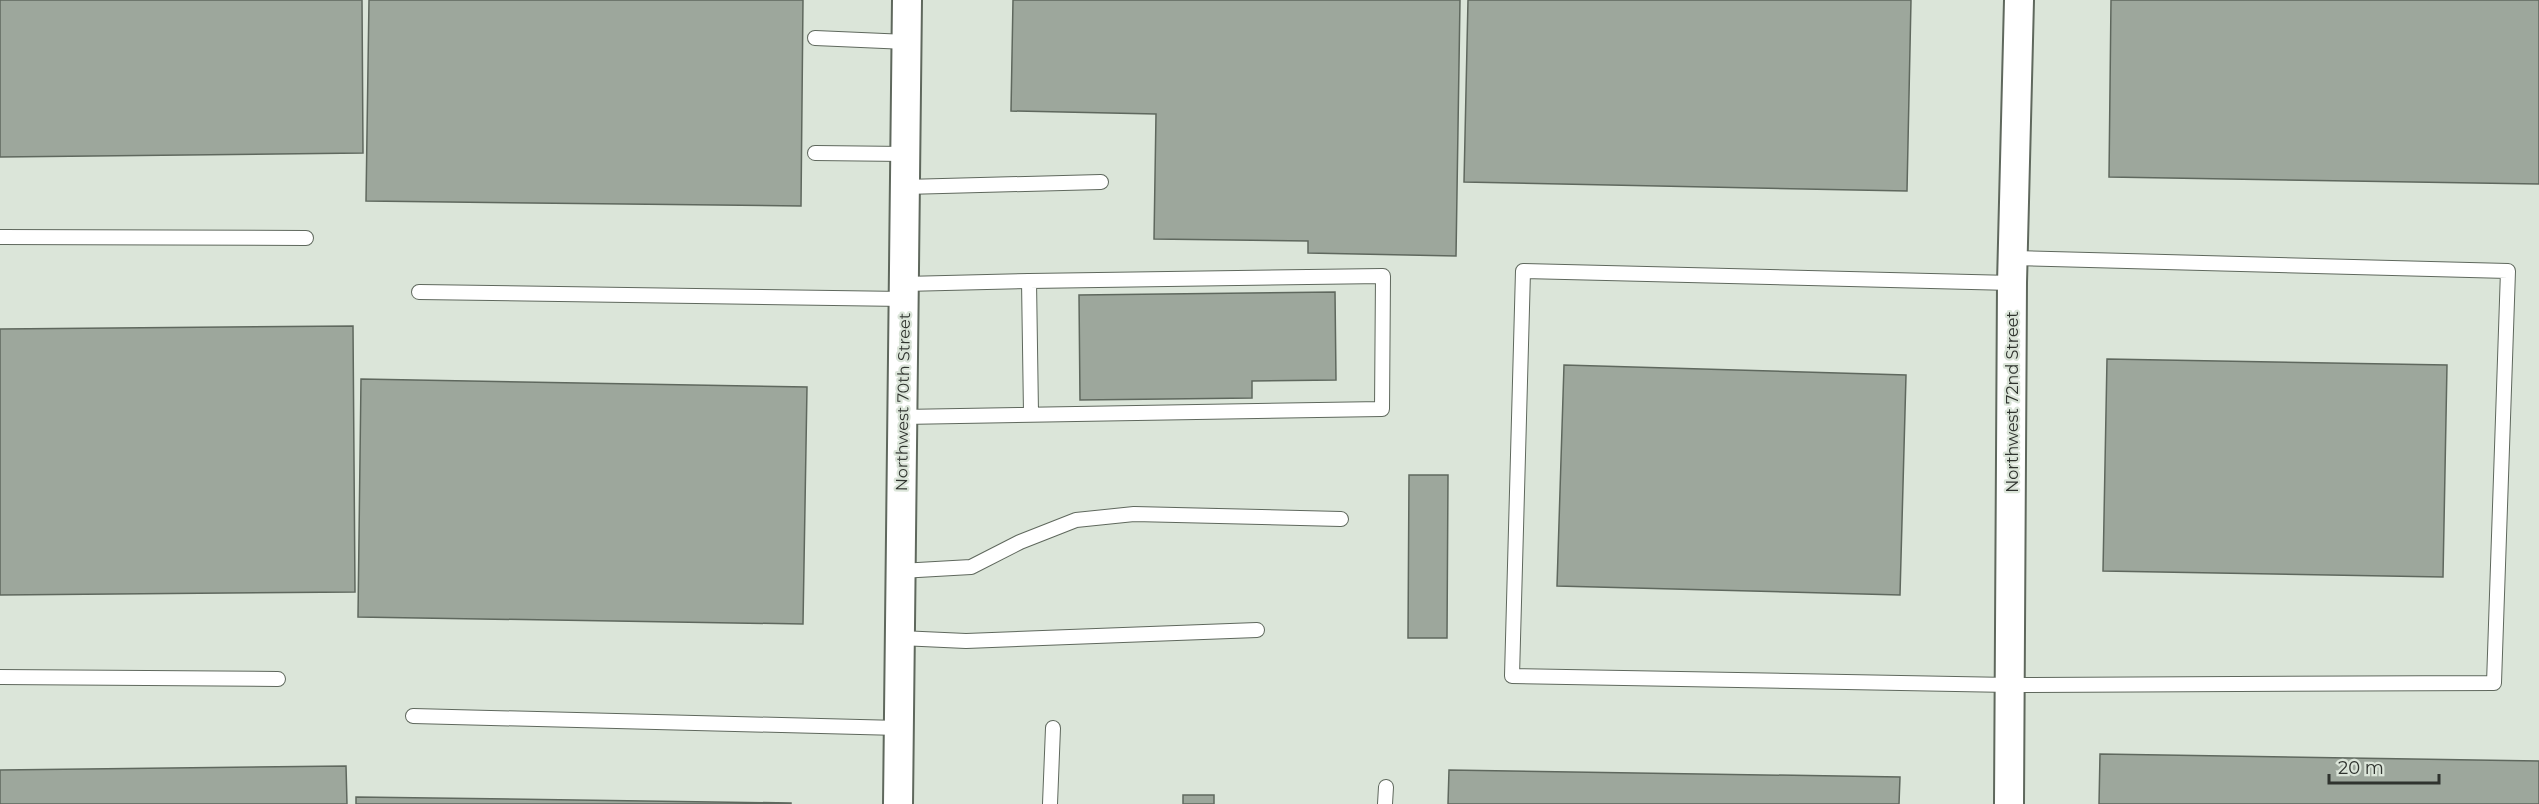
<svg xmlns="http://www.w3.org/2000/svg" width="2539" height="804" viewBox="0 0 2539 804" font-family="Montserrat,sans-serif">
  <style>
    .building { fill: #9da79c; stroke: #5f685e; stroke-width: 1.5 }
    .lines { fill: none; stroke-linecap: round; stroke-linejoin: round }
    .lane-casing { stroke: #5f685d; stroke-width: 16 }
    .street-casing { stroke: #5f685d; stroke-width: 32 }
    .lane { stroke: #fff; stroke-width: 14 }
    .street { stroke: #fff; stroke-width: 28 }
    .labels { text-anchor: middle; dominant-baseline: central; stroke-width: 4.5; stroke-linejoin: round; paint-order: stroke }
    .street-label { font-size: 16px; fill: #2f332e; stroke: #dbe5d9 }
  </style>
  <rect width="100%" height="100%" fill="#dbe5d9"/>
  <!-- building -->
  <g class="building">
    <path d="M0,0H362L363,153L0,157Z"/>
    <path d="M369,0H803L801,206L366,201Z"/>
    <path d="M1013,0H1460L1456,256L1308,253V241L1154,239L1156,114L1011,111Z"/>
    <path d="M1468,0H1911L1907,191L1464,182Z"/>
    <path d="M2111,0H2539V184L2109,177Z"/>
    <path d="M1335,292L1336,380L1252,381V398L1080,400L1079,295Z"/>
    <path d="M353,326L355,592L0,595V329Z"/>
    <path d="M2107,359L2447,365L2443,577L2103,571Z"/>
    <path d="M1564,365L1906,375L1900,595L1557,586Z"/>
    <path d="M361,379L807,387L803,624L358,617Z"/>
    <path d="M1409,475H1448L1447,638H1408Z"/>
    <path d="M2100,754L2539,761V804H2099Z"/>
    <path d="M346,766L347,804H0V770Z"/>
    <path d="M1449,770L1900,777L1899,804H1448Z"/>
    <rect x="1183" y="795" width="31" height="9"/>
    <path d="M356,797L791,803V804H356Z"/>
  </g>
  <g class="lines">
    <!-- lane casing -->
    <g class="lane-casing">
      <g id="lane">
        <path d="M815,38L907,42"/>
        <path d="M815,153L905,154"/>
        <path d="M905,187L1101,182"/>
        <path d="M0,237L306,238"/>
        <path d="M2012,283L1523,271L1512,676L2010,685L2494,683L2508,271L2013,258"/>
        <path d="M904,284L1029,281"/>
        <path d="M419,292L904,299"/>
        <path d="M902,417L1382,409L1383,276L1029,281L1031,413"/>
        <path d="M900,571L971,567L1020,542L1076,520L1134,514L1341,519"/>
        <path d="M900,638L966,641L1257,630"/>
        <path d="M0,677L278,679"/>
        <path d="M413,716L899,728"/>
        <path d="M1050,804L1053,728"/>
        <path d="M1385,804L1386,787"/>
      </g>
    </g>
    <!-- street casing -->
    <g class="street-casing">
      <g id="street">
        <path d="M898,804L907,0"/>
        <path d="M2009,804L2012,283L2019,0"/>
      </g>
    </g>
    <!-- lane -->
    <use href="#lane" class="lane"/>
    <!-- street -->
    <use href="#street" class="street"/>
  </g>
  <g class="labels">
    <!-- street labels -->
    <g class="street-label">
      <text transform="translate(903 402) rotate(-89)">Northwest 70th Street</text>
      <text transform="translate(2012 402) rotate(-90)">Northwest 72nd Street</text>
    </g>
  </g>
  <!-- scale -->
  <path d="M2329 774v9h110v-9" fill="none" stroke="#2f332e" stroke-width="3"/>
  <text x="2338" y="774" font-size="18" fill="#2f332e" stroke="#dbe5d9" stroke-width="4.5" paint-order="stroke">20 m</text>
</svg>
